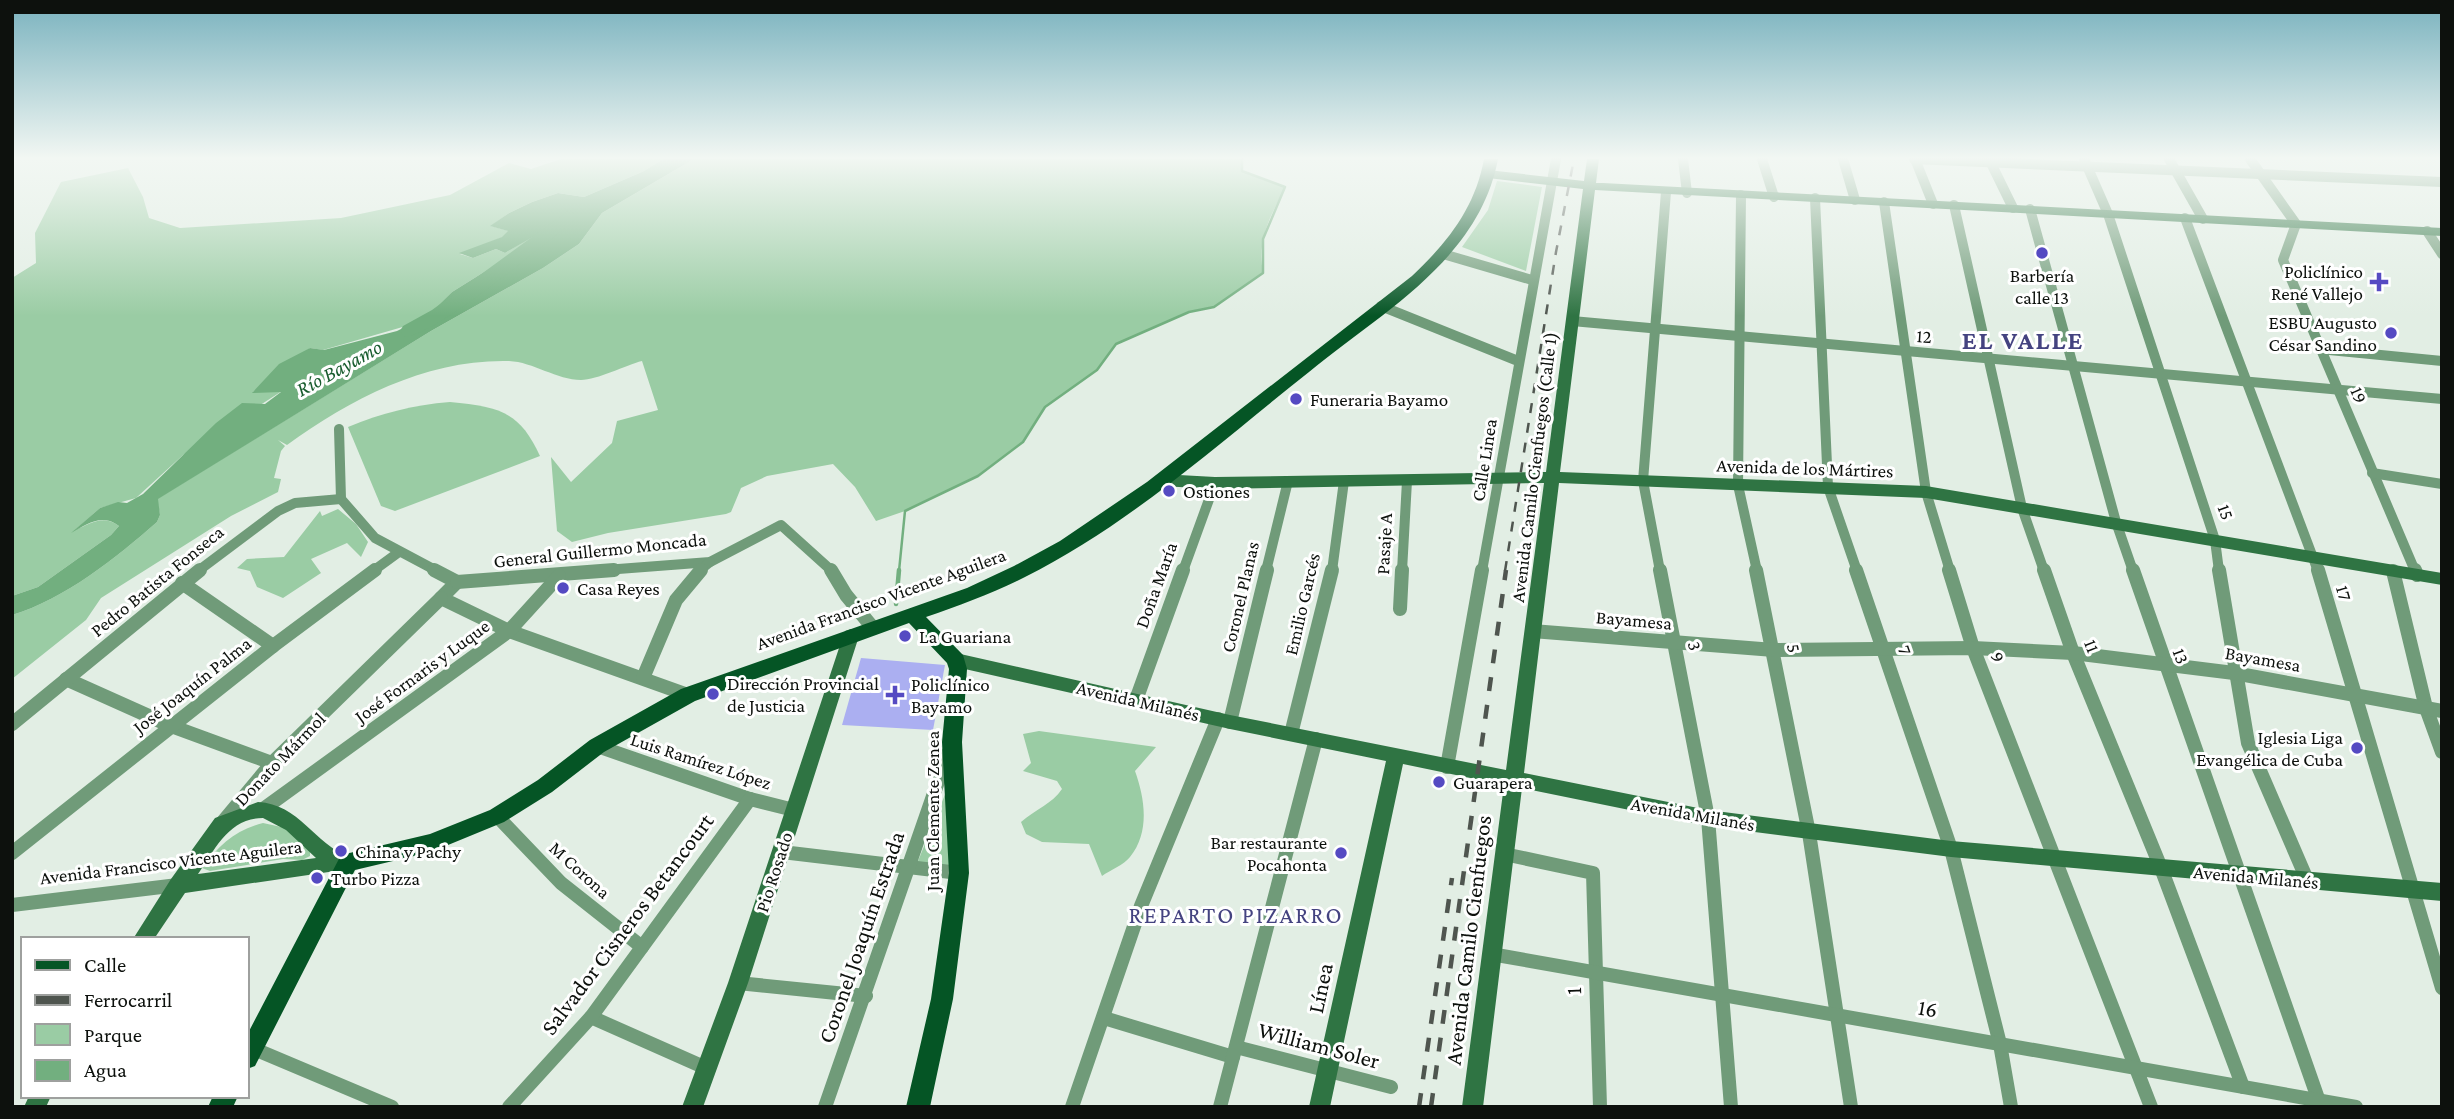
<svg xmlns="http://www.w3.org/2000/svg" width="2454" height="1119" viewBox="0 0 2454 1119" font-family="'Crimson Pro',serif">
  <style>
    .green { fill: #9acca4 }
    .water { fill: #72af7f }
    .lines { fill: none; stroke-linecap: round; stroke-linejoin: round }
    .stream-far1 { stroke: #72af7f; stroke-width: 2.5 }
    .stream { stroke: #72af7f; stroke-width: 4.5 }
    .river { fill: #72af7f; fill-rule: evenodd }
    .building { fill: #abaff1 }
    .street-far1 { stroke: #709b79; stroke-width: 10 }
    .street { stroke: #709b79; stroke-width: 14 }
    .secondary { fill: #2f7443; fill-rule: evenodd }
    .primary { fill: #055525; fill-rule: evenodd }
    .rail-far1 { stroke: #4f554f; stroke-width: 2.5; stroke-dasharray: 10 10; stroke-linecap: butt }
    .rail { stroke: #4f554f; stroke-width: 4.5; stroke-dasharray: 14 14; stroke-linecap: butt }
    .poi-dot { fill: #554ac2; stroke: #fff; stroke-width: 2.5 }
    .labels { text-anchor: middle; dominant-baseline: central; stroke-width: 6; stroke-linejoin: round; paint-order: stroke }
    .poi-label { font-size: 19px; fill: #0d110d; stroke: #fff; text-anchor: start }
    .street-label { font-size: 19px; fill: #0d110d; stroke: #fff }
    .water-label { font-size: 21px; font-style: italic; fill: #185c2e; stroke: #fff }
    .near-street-label { font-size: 23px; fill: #0d110d; stroke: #fff }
    .near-neighbourhood-label { font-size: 24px; letter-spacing: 2px; fill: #444380; stroke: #fff }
    .district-label { font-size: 26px; font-weight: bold; letter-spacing: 2px; fill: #444380; stroke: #fff }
  </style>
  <rect width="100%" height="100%" fill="#e2eee4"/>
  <!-- green -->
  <g class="green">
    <path d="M561,159H663L644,171L584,197L558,193L532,202L509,213L491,226L509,231L503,237L460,254L473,258L496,249L505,253L538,233L545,234L498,270L492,267L452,292L431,314L413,324L323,350L310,348L253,392L282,391L183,455L136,498L100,508L75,530C91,524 102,514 119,526L111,535L38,587L12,596V278L36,263L35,233L61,182L128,168L143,197L149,218L180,228L341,218L450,195L509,163L531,169Z"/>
    <path d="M694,159H1242V171L1285,187C1270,218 1257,238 1263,273L1214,307L1189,312L1116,344L1097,370L1045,407L1023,442L978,476L905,511L876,521L855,487L833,464L767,476L741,488L731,512L726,514L608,533L572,542L557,531L551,457L571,482L612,443L617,421L658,410L642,361C626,365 597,380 581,380C557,380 533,362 509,361C427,359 352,398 287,445L278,440L285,446L281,451L274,478L281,479L278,492L231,516L101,598L86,620L12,679V615C65,599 116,558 157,522L160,515L157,499L431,331L543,268L579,244L602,213Z"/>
    <path d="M1497,181L1542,187L1526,271L1462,247L1488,210Z"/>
    <path d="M450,402C498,407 519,410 540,456L395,511L381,506L348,427C382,413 413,405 450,402Z"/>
    <path d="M338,509L356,524L368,542L361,557L347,543L311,559L321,573L283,598L257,587L250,571L237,568L247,559L284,557L320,511L322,516Z"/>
    <path d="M1039,731L1156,747L1135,771C1145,799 1150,832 1130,857C1124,865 1110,870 1102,876L1089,844L1042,842L1026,834L1021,822C1036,809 1052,804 1062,789L1057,781L1023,771L1031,763L1023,734Z"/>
    <path d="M946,792L952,871L916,866Z"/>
    <path d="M263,823L286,828L310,850V856L302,860L283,859L210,871L202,868C219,845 235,830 263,823Z"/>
  </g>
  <!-- water -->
  <path class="water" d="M663,159H694L602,213L579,244L543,268L431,331L158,499L160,515L157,522C116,558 65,599 12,615V596L38,587L111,535L119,526C102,513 87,524 71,533L100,508L118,502L127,503L143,494L216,423L242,403L265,404L281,392L252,393L279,364L310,348L324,350L397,331L431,314L445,318L433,311L452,292L492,267L499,270L544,235L538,234L505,253L496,249L473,258L459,253L502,237L508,231L490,226L509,213L532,202L558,193L584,197L644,171Z"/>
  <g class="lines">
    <!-- stream-far1 -->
    <path class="stream-far1" d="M899,571L905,511L978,476L1023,442L1045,407L1097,370L1116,344L1189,312L1214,307L1263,273V239L1285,187L1242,171V159"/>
    <!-- stream -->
    <path class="stream" d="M896,604L899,570"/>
    <!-- river -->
    <path class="river" d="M569,210L578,216L575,220C549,240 428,343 403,336L400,331L403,326L432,310Z"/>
  </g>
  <!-- building -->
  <path class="building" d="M861,658L945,665L933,730L842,725Z"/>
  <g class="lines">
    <!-- street-far1 -->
    <g class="street-far1">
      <path d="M1683,159L1687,193"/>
      <path d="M1762,159L1774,197"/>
      <path d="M1843,159L1855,200"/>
      <path d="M1914,159L2442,182"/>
      <path d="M1915,159L1933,204"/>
      <path d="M1989,159L2013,208"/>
      <path d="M2084,159L2108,214L2215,540L2219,571"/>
      <path d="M2169,159L2203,219"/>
      <path d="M2250,159L2296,224L2283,260L2415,571"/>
      <path d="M1741,195L1738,485L1757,571"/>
      <path d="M1815,198L1828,487L1857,571"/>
      <path d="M1884,202L1926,492L1950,571"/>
      <path d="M1954,205L2022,508L2044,571"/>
      <path d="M2030,209L2116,522L2133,571"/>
      <path d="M2185,218L2318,571"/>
      <path d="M2427,231L2442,254"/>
      <path d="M1443,254L1532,280"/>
      <path d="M1381,306L1518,361"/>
      <path d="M1572,321L2442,399"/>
      <path d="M2319,349L2442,361"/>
      <path d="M339,429L341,499L375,538L437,571"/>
      <path d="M2372,473L2442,484"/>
      <path d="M198,571L278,511L295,503L341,499"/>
      <path d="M373,571L399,552"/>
      <path d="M592,571L710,562L781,525L832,571"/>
      <path d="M699,571L710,562"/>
      <path d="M1183,571L1215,483"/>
      <path d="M1266,571L1288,481"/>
      <path d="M1332,571L1344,481"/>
      <path d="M1402,571L1407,481"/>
      <path d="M1482,571L1556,159"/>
      <path d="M1660,571L1643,481L1666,192"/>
    </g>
    <!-- street -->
    <g class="street">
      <path d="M434,570L457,582L441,598L509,631L688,695"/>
      <path d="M831,570L846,595L873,628"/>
      <path d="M1660,570L1708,818L1731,1107"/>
      <path d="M1756,570L1809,833L1851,1107"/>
      <path d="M1856,570L1951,849L2000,1044L2011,1107"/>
      <path d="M1949,570L1973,648L2151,1107"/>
      <path d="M2044,570L2073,653L2161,868L2243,1087"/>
      <path d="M2133,570L2321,1107"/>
      <path d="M2219,570L2248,743L2308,882"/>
      <path d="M2318,570L2442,988"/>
      <path d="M2415,570L2417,575"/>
      <path d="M2393,571L2426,708L2442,752"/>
      <path d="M457,582L614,570"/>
      <path d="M182,583L273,646"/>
      <path d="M1400,609L1402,570"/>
      <path d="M1532,631L1774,650L1973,648L2073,653L2234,673L2442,711"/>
      <path d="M643,678L676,600L701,570"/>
      <path d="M66,679L171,726L272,763"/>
      <path d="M1136,700L1183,570"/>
      <path d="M1230,722L1267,570"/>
      <path d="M12,724L200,570"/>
      <path d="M1291,734L1332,570"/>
      <path d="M597,746L750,799L794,810"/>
      <path d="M1447,767L1482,570"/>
      <path d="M262,810L509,631L559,576"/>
      <path d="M497,816L561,883L642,947"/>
      <path d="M221,824L272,763L441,598"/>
      <path d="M782,852L959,873"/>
      <path d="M12,853L273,646L375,570"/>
      <path d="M1504,854L1593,873L1600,1107"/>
      <path d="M12,905L178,885"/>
      <path d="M1491,954L2356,1107"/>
      <path d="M738,983L866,996"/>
      <path d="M591,1017L706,1068"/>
      <path d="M1104,1018L1233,1057"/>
      <path d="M1236,1047L1391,1087"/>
      <path d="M252,1048L392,1107"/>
      <path d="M509,1107L591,1017L750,799"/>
      <path d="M825,1107L948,753"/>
      <path d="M1072,1107L1141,906L1218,719"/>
      <path d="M1220,1107L1316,739"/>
    </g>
    <!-- secondary -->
    <g class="secondary">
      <path d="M1587,159H1599L1596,183H1603L2442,228V236L1595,190L1560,472L1926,486L2442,573V585L1926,498L1559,483L1524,773L1708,810L1951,841L2442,883V901L1951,857L1708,826L1522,788L1483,1107H1462L1504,785L1403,764L1330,1107H1309L1386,761L1230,729L956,667L950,665L948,660L950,655L956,653L1230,715L1506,770L1544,483L1215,489L1161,486L1154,480L1161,474L1215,477L1546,472L1583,189L1488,178L1482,174L1488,170L1584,181Z"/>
      <path d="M851,629L857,631L859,636L748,983L703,1107H682L728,983L843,636L845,631Z"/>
      <path d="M258,802C299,804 315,844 349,857L351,863L349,869L185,893L154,939H133L171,879L215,818ZM263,818L286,830L316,858L198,874C215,849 229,818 263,818Z"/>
      <path d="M29,1096H51L46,1107H24Z"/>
    </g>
    <!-- primary -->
    <g class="primary">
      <path d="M1484,159H1498C1479,260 1382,312 1309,372C1218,444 1129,525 1025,577C993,593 960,605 926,617L963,655L967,669L962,742L969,873L953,999L930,1107H906L931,999L949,873L942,742L949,669L947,663L909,623L695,701L604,752L552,792L504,822L431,852L355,870L255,1066L247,1069V1035L341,855L430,834L490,810L538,780L590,740L681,689L967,588L1014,566L1060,541L1147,482L1412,276C1448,242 1475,208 1484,159Z"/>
      <path d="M213,1096H238L233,1107H208Z"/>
    </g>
    <!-- rail-far1 -->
    <path class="rail-far1" d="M1505,571L1556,252L1574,159"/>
    <!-- rail -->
    <g class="rail">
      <path d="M1419,1107L1452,878"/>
      <path d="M1431,1107L1506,570"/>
    </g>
  </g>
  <!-- sky -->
  <linearGradient id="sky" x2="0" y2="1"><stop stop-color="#79b2be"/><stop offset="0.5" stop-color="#f2f7f3"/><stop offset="1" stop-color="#f2f7f3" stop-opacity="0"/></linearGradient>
  <rect width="2454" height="316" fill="url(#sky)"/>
  <!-- markers -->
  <g class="poi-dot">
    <circle cx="2042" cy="253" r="7"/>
    <path d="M2375.5 271.5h7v7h7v7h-7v7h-7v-7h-7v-7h7z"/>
    <circle cx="2391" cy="333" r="7"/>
    <circle cx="1296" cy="399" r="7"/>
    <circle cx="1169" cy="491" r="7"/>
    <circle cx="563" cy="588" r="7"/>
    <circle cx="905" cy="636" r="7"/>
    <circle cx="713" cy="694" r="7"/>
    <path d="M891.5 684.5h7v7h7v7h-7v7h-7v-7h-7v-7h7z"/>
    <circle cx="2357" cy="748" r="7"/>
    <circle cx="1439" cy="782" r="7"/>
    <circle cx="341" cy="851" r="7"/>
    <circle cx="1341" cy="853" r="7"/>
    <circle cx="317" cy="878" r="7"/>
  </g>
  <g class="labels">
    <!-- poi labels -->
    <g class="poi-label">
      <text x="2363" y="271" text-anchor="end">Policlínico<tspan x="2363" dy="22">René Vallejo</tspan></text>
      <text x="2042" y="275" text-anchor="middle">Barbería<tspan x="2042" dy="22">calle 13</tspan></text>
      <text x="2377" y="322" text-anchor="end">ESBU Augusto<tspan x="2377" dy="22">César Sandino</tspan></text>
      <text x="1310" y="399">Funeraria Bayamo</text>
      <text x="1183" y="491">Ostiones</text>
      <text x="577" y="588">Casa Reyes</text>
      <text x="919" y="636">La Guariana</text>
      <text x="727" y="683">Dirección Provincial<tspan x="727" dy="22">de Justicia</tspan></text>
      <text x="911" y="684">Policlínico<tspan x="911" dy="22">Bayamo</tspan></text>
      <text x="2343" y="737" text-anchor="end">Iglesia Liga<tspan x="2343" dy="22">Evangélica de Cuba</tspan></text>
      <text x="1453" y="782">Guarapera</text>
      <text x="1327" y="842" text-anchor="end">Bar restaurante<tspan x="1327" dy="22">Pocahonta</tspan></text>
      <text x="355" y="851">China y Pachy</text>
      <text x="331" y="878">Turbo Pizza</text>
    </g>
    <!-- street labels -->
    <g class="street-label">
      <text transform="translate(1924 336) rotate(4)">12</text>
      <text transform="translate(2359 395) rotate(67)">19</text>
      <text transform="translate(1484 460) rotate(-81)">Calle Linea</text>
      <text transform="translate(1534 467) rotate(-83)">Avenida Camilo Cienfuegos (Calle 1)</text>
      <text transform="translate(1805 468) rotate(2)">Avenida de los Mártires</text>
      <text transform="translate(2226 512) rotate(71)">15</text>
      <text transform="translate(1384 544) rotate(-87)">Pasaje A</text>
      <text transform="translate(600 550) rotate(-6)">General Guillermo Moncada</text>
      <text transform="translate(157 581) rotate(-39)">Pedro Batista Fonseca</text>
      <text transform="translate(1156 585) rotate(-70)">Doña María</text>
      <text transform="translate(2344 593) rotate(74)">17</text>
      <text transform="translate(1240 597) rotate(-77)">Coronel Planas</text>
      <text transform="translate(881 599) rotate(-20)">Avenida Francisco Vicente Aguilera</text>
      <text transform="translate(1302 604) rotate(-77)">Emilio Garcés</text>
      <text transform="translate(1634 620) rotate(5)">Bayamesa</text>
      <text transform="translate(1695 646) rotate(79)">3</text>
      <text transform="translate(2092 646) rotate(69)">11</text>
      <text transform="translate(1794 648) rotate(78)">5</text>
      <text transform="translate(1905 650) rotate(71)">7</text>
      <text transform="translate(2181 656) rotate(71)">13</text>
      <text transform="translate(1998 657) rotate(68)">9</text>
      <text transform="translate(2263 659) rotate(10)">Bayamesa</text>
      <text transform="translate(422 671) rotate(-36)">José Fornaris y Luque</text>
      <text transform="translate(192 685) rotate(-38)">José Joaquín Palma</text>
      <text transform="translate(1138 701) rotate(13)">Avenida Milanés</text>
      <text transform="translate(280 759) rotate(-46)">Donato Mármol</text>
      <text transform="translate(701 761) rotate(18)">Luis Ramírez López</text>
      <text transform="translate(932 811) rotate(-90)">Juan Clemente Zenea</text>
      <text transform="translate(1693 814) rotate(10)">Avenida Milanés</text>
      <text transform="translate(171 862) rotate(-7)">Avenida Francisco Vicente Aguilera</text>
      <text transform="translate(580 870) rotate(42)">M Corona</text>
      <text transform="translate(774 872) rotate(-72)">Pio Rosado</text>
      <text transform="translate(2256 877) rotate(5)">Avenida Milanés</text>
    </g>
    <!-- water labels -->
    <g class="water-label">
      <text transform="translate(339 368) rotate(-29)">Río Bayamo</text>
    </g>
    <!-- near-street labels -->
    <g class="near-street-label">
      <text transform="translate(627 924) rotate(-53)">Salvador Cisneros Betancourt</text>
      <text transform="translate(861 937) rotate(-71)">Coronel Joaquín Estrada</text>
      <text transform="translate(1468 940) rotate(-83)">Avenida Camilo Cienfuegos</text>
      <text transform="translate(1320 988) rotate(-78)">Línea</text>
      <text transform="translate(1573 991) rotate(-92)">1</text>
      <text transform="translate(1928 1008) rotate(10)">16</text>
      <text transform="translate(1319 1045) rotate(15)">William Soler</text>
    </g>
    <!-- near-neighbourhood labels -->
    <g class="near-neighbourhood-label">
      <text x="1236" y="914">REPARTO PIZARRO</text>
    </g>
    <!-- district labels -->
    <g class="district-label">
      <text x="2023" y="340">EL VALLE</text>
    </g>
  </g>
  <!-- border -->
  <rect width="2454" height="1119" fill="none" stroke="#0d110d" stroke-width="28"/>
  <!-- legend -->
  <rect x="21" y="937" width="228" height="161" fill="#ffffff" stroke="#9ea09e" stroke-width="2"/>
  <rect x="35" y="960" width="35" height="10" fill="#055525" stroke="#9ea09e" stroke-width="2"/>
  <text x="84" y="972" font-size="21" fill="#0d110d">Calle</text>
  <rect x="35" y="995" width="35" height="10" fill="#4f554f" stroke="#9ea09e" stroke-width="2"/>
  <text x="84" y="1007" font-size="21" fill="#0d110d">Ferrocarril</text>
  <rect x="35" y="1024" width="35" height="21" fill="#9acca4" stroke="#9ea09e" stroke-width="2"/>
  <text x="84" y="1042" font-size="21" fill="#0d110d">Parque</text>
  <rect x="35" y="1060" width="35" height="21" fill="#72af7f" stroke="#9ea09e" stroke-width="2"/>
  <text x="84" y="1077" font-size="21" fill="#0d110d">Agua</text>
</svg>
